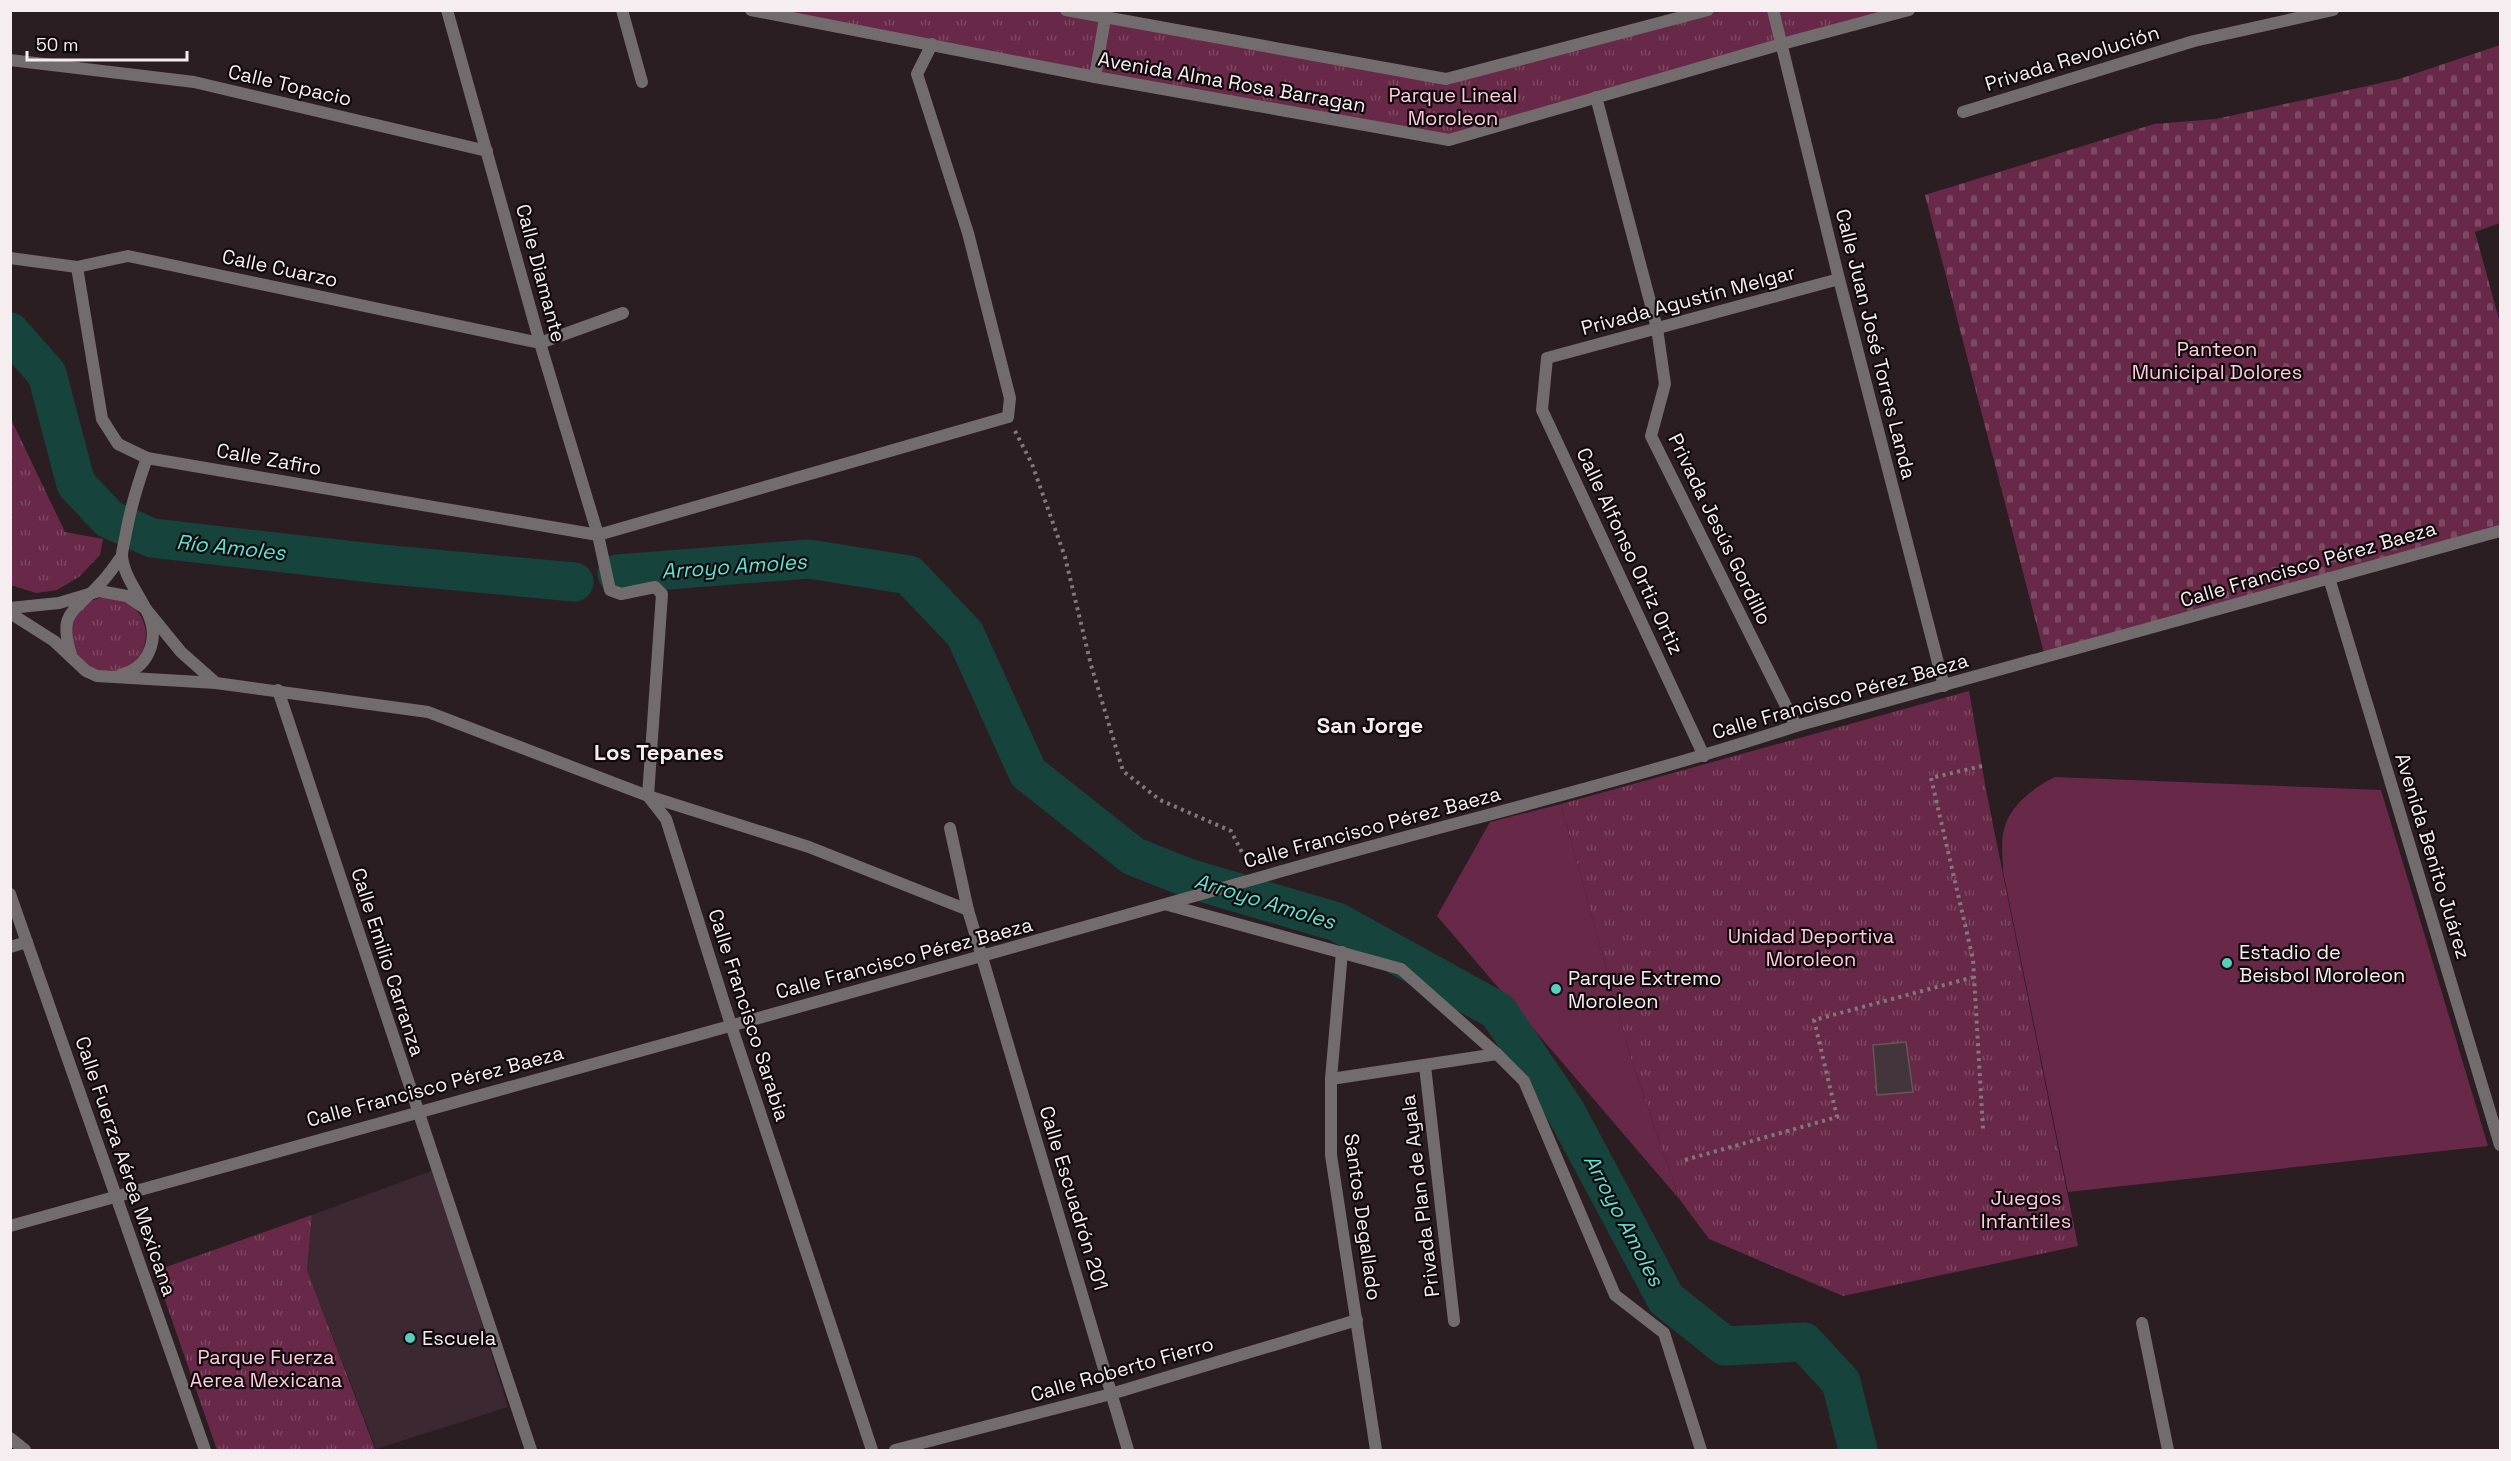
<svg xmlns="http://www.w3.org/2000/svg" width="2511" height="1461" viewBox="0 0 2511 1461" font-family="'Space Grotesk',sans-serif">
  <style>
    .built { fill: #3b2830 }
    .green { fill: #672947 }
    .cemetery { fill: url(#cemetery-stones) }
    .park { fill: url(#park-tufts) }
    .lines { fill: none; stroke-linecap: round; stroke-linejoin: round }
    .river { stroke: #17433d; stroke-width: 39 }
    .building { fill: #43353b; stroke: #65565c; stroke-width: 1.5 }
    .path { stroke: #82777c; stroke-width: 4; stroke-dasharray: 3 4.5; stroke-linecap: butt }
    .minor { stroke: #736c6e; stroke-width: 12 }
    .tertiary { stroke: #736c6e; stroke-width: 12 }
    .poi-dot { fill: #58cebf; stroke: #100a0c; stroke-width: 2 }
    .labels { text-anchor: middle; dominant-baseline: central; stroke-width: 4.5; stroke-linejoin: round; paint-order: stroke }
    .street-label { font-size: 20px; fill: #f6edf1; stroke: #100a0c }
    .park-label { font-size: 20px; fill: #fccbde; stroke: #100a0c }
    .poi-label { font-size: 20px; fill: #f6edf1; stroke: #100a0c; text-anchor: start }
    .water-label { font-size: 21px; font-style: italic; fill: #5be4d4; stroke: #100a0c }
    .quarter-label { font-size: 22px; font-weight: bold; fill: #f6edf1; stroke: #100a0c }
  </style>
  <defs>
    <pattern id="cemetery-stones" width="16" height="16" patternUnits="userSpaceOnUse" patternTransform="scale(1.5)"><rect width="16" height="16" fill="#672947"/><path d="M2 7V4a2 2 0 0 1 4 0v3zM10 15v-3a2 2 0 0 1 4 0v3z" fill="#7d4862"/></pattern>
    <pattern id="park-tufts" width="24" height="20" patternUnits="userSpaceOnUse" patternTransform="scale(1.5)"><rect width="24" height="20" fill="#672947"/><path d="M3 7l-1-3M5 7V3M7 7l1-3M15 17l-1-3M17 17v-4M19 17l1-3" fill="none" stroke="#7d4862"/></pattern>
  </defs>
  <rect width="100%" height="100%" fill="#2b1e23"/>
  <!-- built -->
  <path class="built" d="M434,1170L508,1407L376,1449L307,1270L312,1215Z"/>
  <!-- green -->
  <g class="green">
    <path d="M2055,777L2381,790L2488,1146L2068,1192L2003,871C2003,859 2001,846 2003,834C2007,807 2033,788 2055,777Z"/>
    <path d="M1561,804L1632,1062L1680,1200L1437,916L1490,822Z"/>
  </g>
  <!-- cemetery -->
  <path class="cemetery" d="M2500,45V223L2475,232L2500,323V531L2045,657L1925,195L2154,124L2216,119L2399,79Z"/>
  <!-- park -->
  <g class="park">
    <path d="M743,11H1063L1446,79L1708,11H1909L1450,137Z"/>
    <path d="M10,417L65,532L103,539L100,555L79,577L57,590L36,593L11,585Z"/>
    <circle cx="108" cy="635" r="38"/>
    <path d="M1969,691L1986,790L2078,1246L1843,1296L1709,1239L1680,1200L1632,1062L1561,804Z"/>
    <path d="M312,1215L307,1270L375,1449L217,1450L155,1271Z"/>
  </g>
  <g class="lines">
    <!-- river -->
    <g class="river">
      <path d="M10,332L47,374L76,484L109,519L152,538L381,564L574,582"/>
      <path d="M617,574L809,559L909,575L965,634L1028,773L1133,856L1188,878L1337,922L1498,1011L1566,1112L1666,1299L1725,1346L1804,1342L1841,1382L1858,1450"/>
    </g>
  </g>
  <!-- building -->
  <path class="building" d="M1906,1042L1913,1092L1877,1095L1873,1045Z"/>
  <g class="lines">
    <!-- path -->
    <g class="path">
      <path d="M1015,431L1032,464L1065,557L1091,665L1123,771L1160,800L1231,831L1249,866"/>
      <path d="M1982,766L1931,778L1973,959L1983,1129"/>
      <path d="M1685,1160L1837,1117L1814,1020L1974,977"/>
    </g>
    <!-- minor -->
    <g class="minor">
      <path d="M447,10L540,343L598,535L610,590L621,594L655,587L662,594L648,796L666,819L731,1025L872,1450"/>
      <path d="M622,10L642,82"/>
      <path d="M1773,10L1839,279L1944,686"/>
      <path d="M10,60L194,82L487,151"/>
      <path d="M1095,77L1105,18"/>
      <path d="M1596,97L1657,328L1665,384L1651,436L1796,726"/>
      <path d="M1963,112L2194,41L2333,10"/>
      <path d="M10,258L77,267L128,256L540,343L623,313"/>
      <path d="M77,267L102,419L118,444L147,458L598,535L1008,417L1010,398L968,233L917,74L932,44"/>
      <path d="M2329,578L2500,1145"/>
      <path d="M10,608L59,603L99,591L127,596L146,609L181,652L216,683"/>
      <path d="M10,613L54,641L86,671L97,676L216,683L428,712L648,796L809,847L968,910"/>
      <path d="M71,655C58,612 73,613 99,585C108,576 115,565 122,556"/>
      <path d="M120,675C133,672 142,666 148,654C167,616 125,591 122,556C122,549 125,540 126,533C131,506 138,483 147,458"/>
      <path d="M278,690L531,1450"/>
      <path d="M1704,756L1542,410L1547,358L1839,279"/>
      <path d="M950,828L968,910"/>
      <path d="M10,894L205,1450"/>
      <path d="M1168,905L1401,969L1497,1054L1524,1081L1615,1295L1664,1333L1701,1450"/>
      <path d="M10,947L27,942"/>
      <path d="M1342,952L1331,1079V1155L1376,1450"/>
      <path d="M982,957L1128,1450"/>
      <path d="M1425,1066L1454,1321"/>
      <path d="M1331,1079L1497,1054"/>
      <path d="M10,1226C426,1107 843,997 1258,878C1437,826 1619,784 1796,726L2500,531"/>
      <path d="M2142,1323L2168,1450"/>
      <path d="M10,1438L25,1450"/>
      <path d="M895,1450L1111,1394L1357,1320"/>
    </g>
    <!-- tertiary -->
    <g class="tertiary">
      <path d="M751,10L1095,77L1449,140L1782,44L1909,10"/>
      <path d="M1066,10L1446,79L1708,10"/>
      <path d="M968,910L982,957"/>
    </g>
  </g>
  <!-- markers -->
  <g class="poi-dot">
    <circle cx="2227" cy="963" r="6"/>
    <circle cx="1556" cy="989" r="6"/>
    <circle cx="410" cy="1338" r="6"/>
  </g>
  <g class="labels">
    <!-- street labels -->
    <g class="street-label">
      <text transform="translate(2072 58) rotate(-17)">Privada Revolución</text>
      <text transform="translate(1232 82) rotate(10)">Avenida Alma Rosa Barragan</text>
      <text transform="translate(290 85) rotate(13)">Calle Topacio</text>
      <text transform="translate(280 268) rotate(12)">Calle Cuarzo</text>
      <text transform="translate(541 273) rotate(75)">Calle Diamante</text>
      <text transform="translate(1688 300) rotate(-15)">Privada Agustín Melgar</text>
      <text transform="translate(1876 344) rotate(76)">Calle Juan José Torres Landa</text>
      <text transform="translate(269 459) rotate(10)">Calle Zafiro</text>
      <text transform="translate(1720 529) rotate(64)">Privada Jesús Gordillo</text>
      <text transform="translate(1630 551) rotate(65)">Calle Alfonso Ortiz Ortiz</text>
      <text transform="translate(2308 564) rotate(-16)">Calle Francisco Pérez Baeza</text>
      <text transform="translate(1840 696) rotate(-16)">Calle Francisco Pérez Baeza</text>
      <text transform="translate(1372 827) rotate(-15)">Calle Francisco Pérez Baeza</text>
      <text transform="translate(2433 856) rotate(73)">Avenida Benito Juárez</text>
      <text transform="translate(904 958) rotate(-15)">Calle Francisco Pérez Baeza</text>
      <text transform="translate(388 962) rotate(72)">Calle Emilio Carranza</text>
      <text transform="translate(749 1015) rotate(72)">Calle Francisco Sarabia</text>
      <text transform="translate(435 1086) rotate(-15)">Calle Francisco Pérez Baeza</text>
      <text transform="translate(126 1166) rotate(71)">Calle Fuerza Aérea Mexicana</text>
      <text transform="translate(1420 1196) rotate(-97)">Privada Plan de Ayala</text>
      <text transform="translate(1074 1198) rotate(73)">Calle Escuadrón 201</text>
      <text transform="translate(1363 1217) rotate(82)">Santos Degallado</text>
      <text transform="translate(1122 1369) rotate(-16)">Calle Roberto Fierro</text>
    </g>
    <!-- park labels -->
    <g class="park-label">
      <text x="1453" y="95">Parque Lineal<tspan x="1453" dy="23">Moroleon</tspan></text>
      <text x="2217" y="349">Panteon<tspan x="2217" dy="23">Municipal Dolores</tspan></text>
      <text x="1811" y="936">Unidad Deportiva<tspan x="1811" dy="23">Moroleon</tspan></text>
      <text x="2026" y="1198">Juegos<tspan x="2026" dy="23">Infantiles</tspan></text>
      <text x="266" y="1357">Parque Fuerza<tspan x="266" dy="23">Aerea Mexicana</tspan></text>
    </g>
    <!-- poi labels -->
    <g class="poi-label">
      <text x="2239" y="952">Estadio de<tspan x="2239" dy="23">Beisbol Moroleon</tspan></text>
      <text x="1568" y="978">Parque Extremo<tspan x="1568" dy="23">Moroleon</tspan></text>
      <text x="422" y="1338">Escuela</text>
    </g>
    <!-- water labels -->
    <g class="water-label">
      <text transform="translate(231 547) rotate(6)">Río Amoles</text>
      <text transform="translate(734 566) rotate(-4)">Arroyo Amoles</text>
      <text transform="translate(1265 901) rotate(17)">Arroyo Amoles</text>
      <text transform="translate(1624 1220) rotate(62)">Arroyo Amoles</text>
    </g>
    <!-- quarter labels -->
    <g class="quarter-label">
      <text x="1370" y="725">San Jorge</text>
      <text x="659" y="752">Los Tepanes</text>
    </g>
  </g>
  <!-- border -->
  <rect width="2511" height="1461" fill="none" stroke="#f6edf1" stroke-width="24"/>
  <!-- scale -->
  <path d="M27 51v9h160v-9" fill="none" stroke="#f6edf1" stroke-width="3"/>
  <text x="36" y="51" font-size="18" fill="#f6edf1" stroke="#100a0c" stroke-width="4.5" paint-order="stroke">50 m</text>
</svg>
